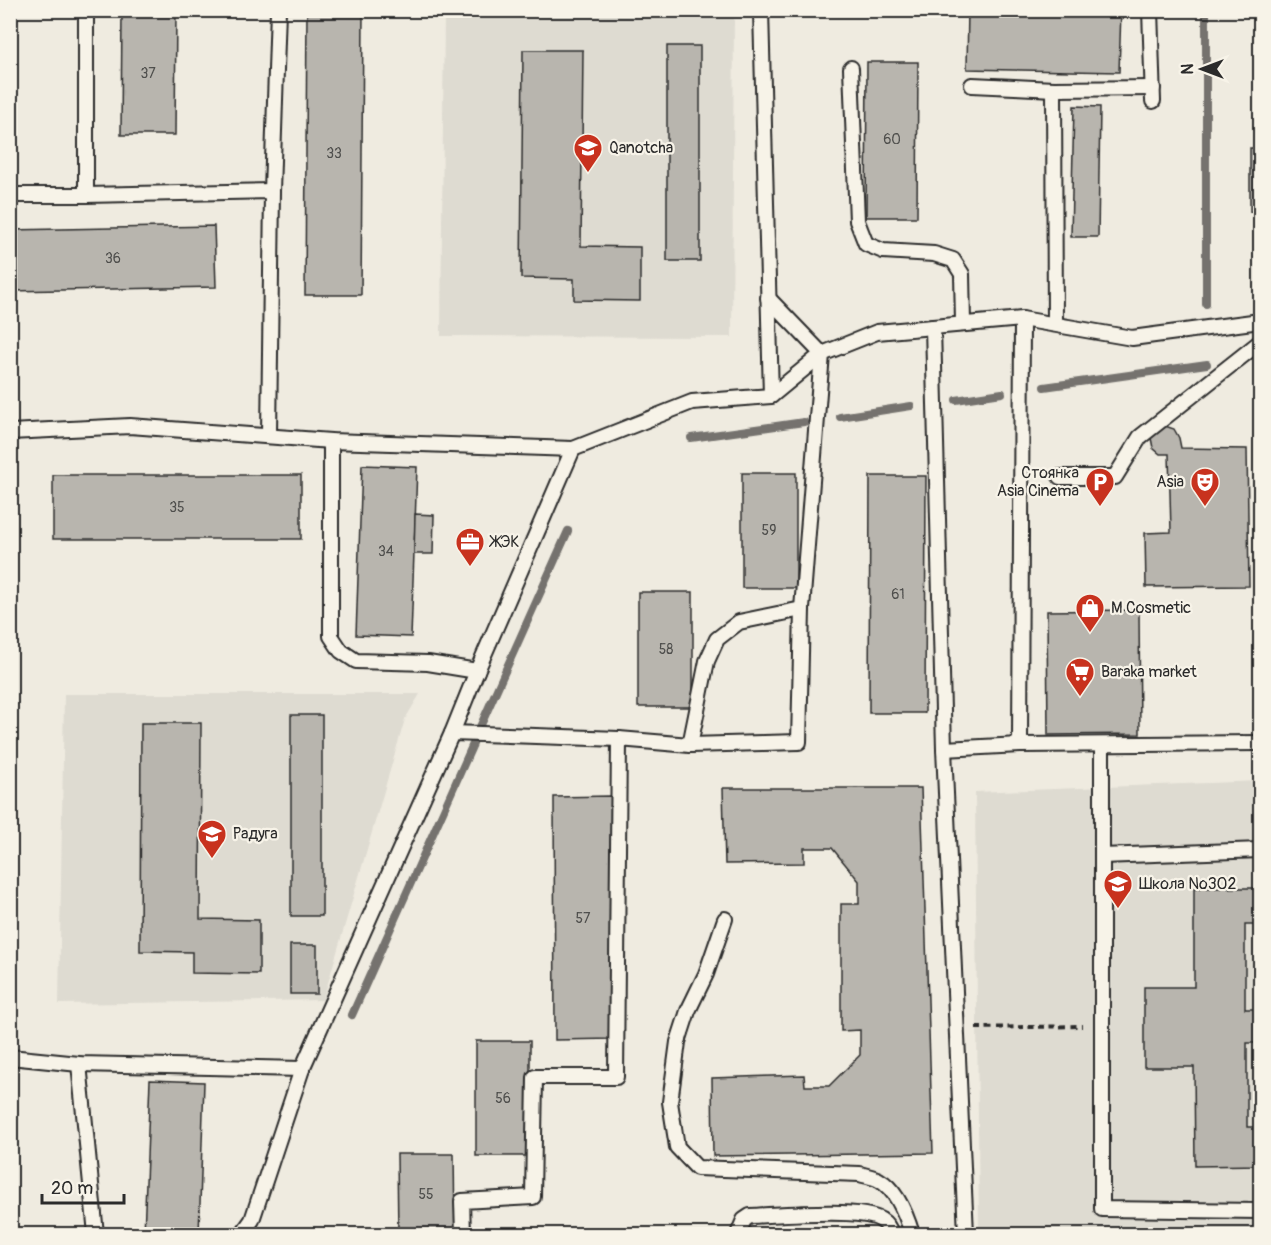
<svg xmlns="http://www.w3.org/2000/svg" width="1271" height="1245" viewBox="0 0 1271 1245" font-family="Pangolin,sans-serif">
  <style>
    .built { fill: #dedbd1 }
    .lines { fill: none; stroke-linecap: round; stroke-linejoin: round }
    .stream { stroke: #74726e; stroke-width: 8 }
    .building { fill: #b8b5ae; stroke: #2b2b2b; stroke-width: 1.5 }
    .service-casing { stroke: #2b2b2b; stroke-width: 18 }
    .path { stroke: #2b2b2b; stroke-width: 4; stroke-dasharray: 6 4.5; stroke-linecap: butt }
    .service { stroke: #f7f3e8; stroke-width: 14 }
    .labels { text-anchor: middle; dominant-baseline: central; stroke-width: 4.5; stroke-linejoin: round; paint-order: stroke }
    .number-label { font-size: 14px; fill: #4e4e4c }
    .poi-label { font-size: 16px; fill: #2b2b2b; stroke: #f7f3e8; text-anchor: start }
  </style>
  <rect width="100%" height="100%" fill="#efebe0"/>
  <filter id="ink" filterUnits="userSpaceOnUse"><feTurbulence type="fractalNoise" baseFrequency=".0167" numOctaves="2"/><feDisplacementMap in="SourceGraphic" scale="12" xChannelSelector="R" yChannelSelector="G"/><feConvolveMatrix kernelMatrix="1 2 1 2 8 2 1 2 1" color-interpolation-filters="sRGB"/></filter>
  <g filter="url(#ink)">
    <!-- built -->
    <g class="built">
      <path d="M444,11H734L732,337L441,336Z"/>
      <path d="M64,694H420L405,719L323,1000L59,1004Z"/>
      <path d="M1260,781V1234H979L975,792Z"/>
    </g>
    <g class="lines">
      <!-- stream -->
      <g class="stream">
        <path d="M1206,10V304"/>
        <path d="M1044,387L1207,364"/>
        <path d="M956,400L1002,393"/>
        <path d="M840,417L911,406"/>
        <path d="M691,438L804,422"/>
        <path d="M480,727L568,531"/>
        <path d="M352,1015L473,744"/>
      </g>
    </g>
    <!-- building -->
    <g class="building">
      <path d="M122,10H176L175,135H121Z"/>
      <path d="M307,10H363L361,295H305Z"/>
      <path d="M968,10H1121L1119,72L967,69Z"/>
      <rect x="667" y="46" width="33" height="215"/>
      <path d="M523,50H583L581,246L640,247V301L574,300V279L521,278Z"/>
      <path d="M867,62H918L917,217H866Z"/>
      <path d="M1074,106L1100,107L1098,237H1071Z"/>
      <rect x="1250" y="148" width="10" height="64"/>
      <path d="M214,226L216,287L10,291V230Z"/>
      <path d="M1165,426L1174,429L1179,438L1181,448L1247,449L1249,586L1146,587L1145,533L1171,532L1169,454H1160L1153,448L1151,438L1156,429Z"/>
      <path d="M362,465L417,467L411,637L356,635Z"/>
      <rect x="742" y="473" width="54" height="115"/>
      <rect x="53" y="475" width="248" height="64"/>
      <path d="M870,476H926L925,713H869Z"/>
      <path d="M415,514L434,515L433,554H414Z"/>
      <rect x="638" y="592" width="55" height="115"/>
      <path d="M1139,610L1140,734L1048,735L1047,611Z"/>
      <rect x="291" y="715" width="31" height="201"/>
      <path d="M141,723H201L200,919L259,920V974L192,973V952L140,951Z"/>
      <path d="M723,788H921L933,1153L713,1156L712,1078L804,1075L805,1086H829L860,1055V1030L841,1031V904H859V881L832,848H804V863L725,864Z"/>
      <path d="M611,796L613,1039L555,1040L554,797Z"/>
      <path d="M1194,888H1260V925H1245V1009H1260V1043H1247V1127H1260V1165L1195,1166L1194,1067H1144V987H1194Z"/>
      <rect x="290" y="945" width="27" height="49"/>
      <rect x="476" y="1041" width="54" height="115"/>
      <path d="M150,1080L204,1082L199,1234H144Z"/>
      <path d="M397,1154H454L455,1234H398Z"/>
    </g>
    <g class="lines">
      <!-- service casing -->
      <g class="service-casing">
        <g id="service">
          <path d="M86,10V195"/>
          <path d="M761,10L771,396"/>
          <path d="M1150,10L1153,101"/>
          <path d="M851,68L857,221L866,244L883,251L934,254L953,260L962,274L963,323"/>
          <path d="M972,85L1054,89L1153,88"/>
          <path d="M1054,89L1055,324"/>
          <path d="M272,191L278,10"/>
          <path d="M10,195H86L272,191L269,435"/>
          <path d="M933,327L944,749L966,1234"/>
          <path d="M10,432L130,426L331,441L573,449"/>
          <path d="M331,441V636L341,651L356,661L428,663L477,671"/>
          <path d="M1060,477H1115L1140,437L1260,342"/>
          <path d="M452,733L619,739L690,745L799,742L802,609L822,354L768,298"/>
          <path d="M690,745L707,661L717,639L739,622L802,609"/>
          <path d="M1020,745L1022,319"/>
          <path d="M1102,745V1209L1260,1211"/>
          <path d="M944,749L1020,745L1260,743"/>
          <path d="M1102,856L1260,850"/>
          <path d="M725,919L706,974L688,1011L678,1042L670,1102L677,1147L697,1168L860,1174C866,1176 874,1177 879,1180C897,1190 907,1217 912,1234"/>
          <path d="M10,1057L79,1064L302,1069"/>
          <path d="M79,1064L96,1234"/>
          <path d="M242,1234L252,1220L302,1069L452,733L477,671L573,449L692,402L771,396L822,354L877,332L1022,319L1132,338L1260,321"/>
          <path d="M463,1234L462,1201L533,1197L535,1077H616L619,739"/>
          <path d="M738,1234L744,1220L750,1216C777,1215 862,1207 881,1220C886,1223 890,1229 891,1234"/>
        </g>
      </g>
      <!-- path -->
      <path class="path" d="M976,1028L1082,1026"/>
      <!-- service -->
      <use href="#service" class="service"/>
    </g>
  </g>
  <!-- icons -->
  <defs>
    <g id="school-pin" transform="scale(1.5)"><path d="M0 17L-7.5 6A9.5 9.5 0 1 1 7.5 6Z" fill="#c8321e" stroke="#f7f3e8"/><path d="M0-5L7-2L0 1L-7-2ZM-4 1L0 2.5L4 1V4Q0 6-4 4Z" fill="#fff"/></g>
    <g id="parking-pin" transform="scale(1.5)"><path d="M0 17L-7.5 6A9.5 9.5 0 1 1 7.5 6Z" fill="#c8321e" stroke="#f7f3e8"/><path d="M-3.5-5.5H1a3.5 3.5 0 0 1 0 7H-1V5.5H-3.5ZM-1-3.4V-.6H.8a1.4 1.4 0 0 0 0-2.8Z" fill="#fff"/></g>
    <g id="theatre-pin" transform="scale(1.5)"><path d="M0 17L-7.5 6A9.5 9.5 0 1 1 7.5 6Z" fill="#c8321e" stroke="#f7f3e8"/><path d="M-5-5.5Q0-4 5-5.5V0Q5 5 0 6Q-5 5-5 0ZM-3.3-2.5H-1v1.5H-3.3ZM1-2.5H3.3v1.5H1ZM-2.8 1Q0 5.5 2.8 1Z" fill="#fff"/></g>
    <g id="office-pin" transform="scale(1.5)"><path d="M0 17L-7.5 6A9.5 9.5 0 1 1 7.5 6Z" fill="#c8321e" stroke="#f7f3e8"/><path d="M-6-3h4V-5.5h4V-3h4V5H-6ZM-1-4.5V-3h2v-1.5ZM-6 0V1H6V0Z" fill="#fff"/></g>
    <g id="shop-pin" transform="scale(1.5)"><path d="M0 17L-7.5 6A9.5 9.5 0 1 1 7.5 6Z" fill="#c8321e" stroke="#f7f3e8"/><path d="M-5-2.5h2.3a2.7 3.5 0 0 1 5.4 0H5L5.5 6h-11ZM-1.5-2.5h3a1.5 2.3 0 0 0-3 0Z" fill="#fff"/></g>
    <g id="supermarket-pin" transform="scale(1.5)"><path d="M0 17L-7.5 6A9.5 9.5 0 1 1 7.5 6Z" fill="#c8321e" stroke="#f7f3e8"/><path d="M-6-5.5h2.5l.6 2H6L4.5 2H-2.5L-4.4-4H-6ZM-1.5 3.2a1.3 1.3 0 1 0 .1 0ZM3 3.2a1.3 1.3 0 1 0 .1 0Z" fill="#fff"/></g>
  </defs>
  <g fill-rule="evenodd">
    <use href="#school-pin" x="588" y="148"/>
    <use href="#parking-pin" x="1100" y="482"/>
    <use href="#theatre-pin" x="1205" y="482"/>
    <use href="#office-pin" x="470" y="542"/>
    <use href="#shop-pin" x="1090" y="608"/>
    <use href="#supermarket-pin" x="1080" y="672"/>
    <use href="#school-pin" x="212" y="834"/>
    <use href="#school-pin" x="1118" y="884"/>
  </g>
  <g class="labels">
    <!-- number labels -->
    <g class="number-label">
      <text x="148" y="73">37</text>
      <text x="892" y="139">60</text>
      <text x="334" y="153">33</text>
      <text x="113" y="258">36</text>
      <text x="177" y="507">35</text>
      <text x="769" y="530">59</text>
      <text x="386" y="551">34</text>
      <text x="898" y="594">61</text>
      <text x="666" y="649">58</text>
      <text x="583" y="918">57</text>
      <text x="503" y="1098">56</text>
      <text x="426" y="1194">55</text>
    </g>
    <!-- poi labels -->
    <g class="poi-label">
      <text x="609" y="148">Qanotcha</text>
      <text x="1079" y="473" text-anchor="end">Стоянка<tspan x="1079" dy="18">Asia Cinema</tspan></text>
      <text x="1184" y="482" text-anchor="end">Asia</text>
      <text x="491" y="542">ЖЭК</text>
      <text x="1111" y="608">M Cosmetic</text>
      <text x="1101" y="672">Baraka market</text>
      <text x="233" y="834">Радуга</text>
      <text x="1139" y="884">Школа №302</text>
    </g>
  </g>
  <!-- margin -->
  <rect width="1271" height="1245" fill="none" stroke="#f7f3e8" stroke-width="36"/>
  <rect x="18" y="18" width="1235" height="1209" fill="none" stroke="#2b2b2b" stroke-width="2" filter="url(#ink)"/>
  <!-- north arrow -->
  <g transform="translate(1202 69) rotate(270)" stroke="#f7f3e8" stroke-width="4.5" paint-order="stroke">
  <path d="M0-4.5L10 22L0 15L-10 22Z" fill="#2b2b2b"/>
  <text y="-9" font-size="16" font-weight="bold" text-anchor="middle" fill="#2b2b2b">N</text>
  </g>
  <!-- scale -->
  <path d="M42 1194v9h82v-9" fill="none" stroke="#2b2b2b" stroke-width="3"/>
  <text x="51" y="1194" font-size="18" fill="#2b2b2b" stroke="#f7f3e8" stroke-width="4.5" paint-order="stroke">20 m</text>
</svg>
